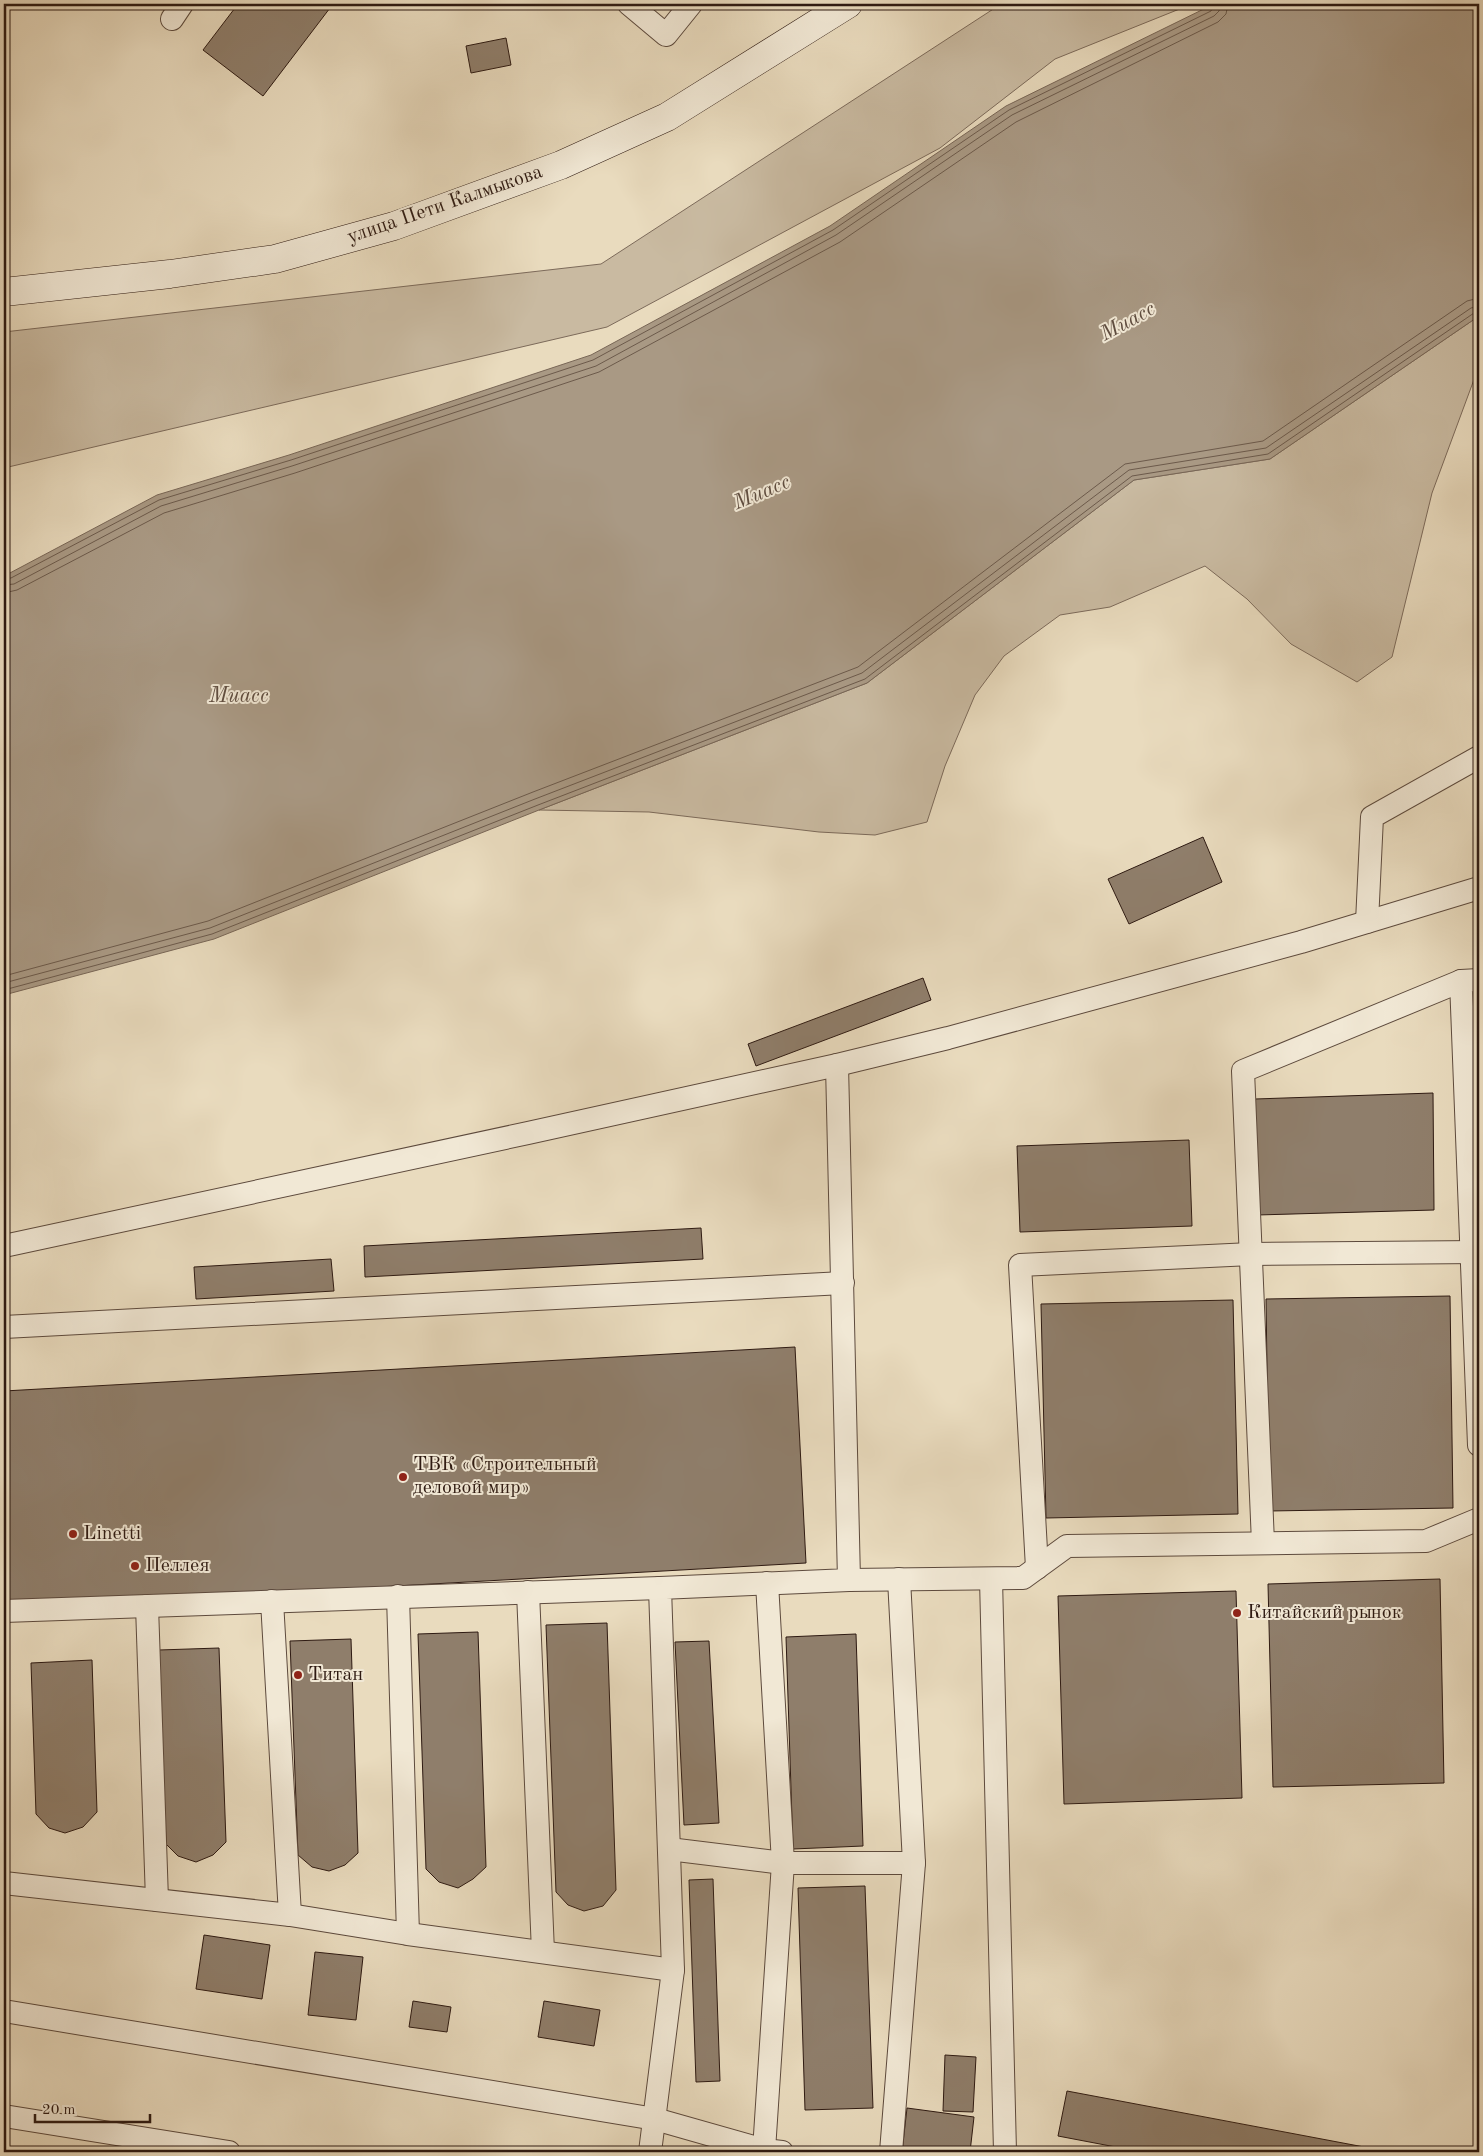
<svg xmlns="http://www.w3.org/2000/svg" width="1483" height="2156" viewBox="0 0 1483 2156" font-family="'Old Standard TT',serif">
  <style>
    .green { fill: #c9baa1; stroke: #7c6a5a }
    .water { fill: #a99984; stroke: #786656 }
    .lines { fill: none; stroke-linecap: round; stroke-linejoin: round }
    .shore { stroke: #6c5a4b; stroke-width: 1 }
    .building { fill: #8f7e6b; stroke: #2e1a12 }
    .lane-casing { stroke: #5d4a3d; stroke-width: 24 }
    .secondary-casing { stroke: #2e1a12; stroke-width: 29 }
    .lane { stroke: #f1e8d5; stroke-width: 22 }
    .secondary { stroke: #f1e8d5; stroke-width: 28 }
    .poi-dot { fill: #8f2418; stroke: #f1e8d5; stroke-width: 2 }
    .labels { text-anchor: middle; dominant-baseline: central; stroke-width: 4; stroke-linejoin: round; paint-order: stroke }
    .street-label { font-size: 20px; fill: #2e1a12; stroke: #f1e8d5 }
    .poi-label { font-size: 20px; fill: #2e1a12; stroke: #f1e8d5; text-anchor: start }
    .water-label { font-size: 21px; font-style: italic; fill: #5f4d40; stroke: #f1e8d5 }
  </style>
  <rect width="100%" height="100%" fill="#e9dbbe"/>
  <filter id="stains"><feTurbulence type="fractalNoise" baseFrequency=".004" numOctaves="4"/><feColorMatrix values="0 0 0 0 .2 0 0 0 0 .09 0 0 0 0 .02 0 0 0 .5 -.17"/></filter>
  <radialGradient id="worn" r=".72"><stop offset=".6" stop-color="#630" stop-opacity="0"/><stop offset="1" stop-color="#630" stop-opacity=".3"/></radialGradient>
  <!-- green -->
  <g class="green">
    <path d="M1001,4H1192L1055,59L940,148L607,327L4,468V332L601,264Z"/>
    <path d="M1479,316V366L1432,493L1392,657L1357,682L1291,644L1247,599L1205,566L1110,607L1060,615L1004,656L975,695L945,766L927,822L875,835L819,832L649,812L539,810L867,683L1134,480L1270,459Z"/>
  </g>
  <!-- water -->
  <path class="water" d="M1214,4H1479V316L1270,459L1134,480L867,683L539,810L214,939L4,995V574H8L157,495L289,455L591,355L830,226L1006,106Z"/>
  <g class="lines">
    <!-- shore -->
    <g class="shore">
      <path d="M4,579L11,578L159,500L291,460L593,360L833,230L1009,110L1211,11L1214,4"/>
      <path d="M4,585L14,584L161,506L292,466L596,366L836,235L1012,115L1214,16L1219,11L1221,4"/>
      <path d="M4,593L17,590L164,513L295,473L599,372L840,242L1016,122L1218,22L1226,14L1228,4"/>
      <path d="M4,976L208,921L533,792L858,667L1125,464L1263,441L1467,301L1479,298"/>
      <path d="M4,983L210,928L535,799L862,673L1129,470L1266,448L1471,308L1479,306"/>
      <path d="M4,990L212,934L538,805L865,679L1132,476L1268,454L1474,313L1479,312"/>
    </g>
  </g>
  <!-- building -->
  <g class="building">
    <path d="M238,4H333L263,96L203,50Z"/>
    <path d="M506,38L511,65L471,73L466,46Z"/>
    <path d="M1203,837L1222,882L1129,924L1108,879Z"/>
    <path d="M923,978L931,1000L756,1066L748,1044Z"/>
    <path d="M1433,1093L1434,1210L1257,1215L1255,1099Z"/>
    <path d="M1189,1140L1192,1226L1020,1232L1017,1146Z"/>
    <path d="M701,1228L703,1259L365,1277L364,1246Z"/>
    <path d="M331,1259L334,1291L196,1299L194,1267Z"/>
    <path d="M1450,1296L1453,1508L1269,1511L1266,1299Z"/>
    <path d="M1233,1300L1238,1514L1046,1518L1041,1304Z"/>
    <path d="M795,1347L806,1563L4,1608V1391Z"/>
    <path d="M1440,1579L1444,1783L1273,1787L1268,1584Z"/>
    <path d="M1236,1591L1242,1798L1064,1804L1058,1596Z"/>
    <path d="M607,1623L616,1890L603,1906L584,1911L568,1905L556,1892L546,1625Z"/>
    <path d="M478,1632L486,1867L473,1879L458,1888L439,1882L426,1869L418,1634Z"/>
    <path d="M856,1634L863,1846L793,1849L786,1637Z"/>
    <path d="M351,1639L358,1853L345,1865L329,1871L312,1867L298,1855L290,1641Z"/>
    <path d="M709,1641L719,1823L684,1825L675,1642Z"/>
    <path d="M219,1648L226,1842L213,1855L196,1862L178,1856L166,1844L159,1650Z"/>
    <path d="M92,1660L97,1812L83,1827L65,1833L49,1828L36,1814L31,1663Z"/>
    <path d="M713,1879L720,2081L696,2082L689,1880Z"/>
    <path d="M865,1886L873,2108L805,2110L798,1888Z"/>
    <path d="M204,1935L270,1945L262,1999L196,1989Z"/>
    <path d="M315,1952L363,1957L356,2020L308,2015Z"/>
    <path d="M413,2001L451,2007L447,2032L409,2027Z"/>
    <path d="M544,2001L600,2010L594,2046L538,2037Z"/>
    <path d="M945,2055L976,2057L973,2112L943,2111Z"/>
    <path d="M1067,2091L1380,2150V2152H1142L1058,2136Z"/>
    <path d="M907,2108L974,2117L970,2152H902Z"/>
  </g>
  <g class="lines">
    <!-- lane casing -->
    <g class="lane-casing">
      <g id="lane">
        <path d="M629,4L666,35L691,4"/>
        <path d="M172,19L182,4"/>
        <path d="M1367,922L1372,817L1479,757"/>
        <path d="M1479,980L1461,981L1479,1445"/>
        <path d="M4,1246L528,1133L837,1065L948,1038L1301,942L1479,888"/>
        <path d="M4,1327L843,1283"/>
        <path d="M1263,1543L1243,1071L1461,981"/>
        <path d="M1037,1568L1020,1265L1251,1254L1479,1252"/>
        <path d="M991,1579L1005,2152"/>
        <path d="M849,1580L1023,1578L1067,1546L1426,1541L1479,1519"/>
        <path d="M528,1592L543,1952"/>
        <path d="M398,1596L408,1934"/>
        <path d="M272,1601L290,1915"/>
        <path d="M147,1606L157,1900"/>
        <path d="M4,1611L660,1588"/>
        <path d="M669,1849L783,1863H914L899,1579"/>
        <path d="M4,1883L290,1915L408,1934L673,1970"/>
        <path d="M4,2011L655,2119L764,2150L782,2152"/>
        <path d="M4,2116L229,2152"/>
        <path d="M764,2150L783,1863L767,1583"/>
        <path d="M650,2152L673,1970L660,1588L849,1580L837,1065"/>
        <path d="M891,2152L914,1863"/>
      </g>
    </g>
    <!-- secondary casing -->
    <g class="secondary-casing">
      <path id="secondary" d="M4,292L170,274L275,259L394,226L561,165L667,117L848,4"/>
    </g>
    <!-- lane -->
    <use href="#lane" class="lane"/>
    <!-- secondary -->
    <use href="#secondary" class="secondary"/>
  </g>
  <!-- markers -->
  <g class="poi-dot">
    <circle cx="403" cy="1477" r="5"/>
    <circle cx="73" cy="1534" r="5"/>
    <circle cx="135" cy="1566" r="5"/>
    <circle cx="1237" cy="1613" r="5"/>
    <circle cx="298" cy="1675" r="5"/>
  </g>
  <g class="labels">
    <!-- street labels -->
    <g class="street-label">
      <text transform="translate(445 205) rotate(-19)">улица Пети Калмыкова</text>
    </g>
    <!-- poi labels -->
    <g class="poi-label">
      <text x="413" y="1465">ТВК «Строительный<tspan x="413" dy="23">деловой мир»</tspan></text>
      <text x="83" y="1534">Linetti</text>
      <text x="145" y="1566">Пеллея</text>
      <text x="1247" y="1613">Китайский рынок</text>
      <text x="308" y="1675">Титан</text>
    </g>
    <!-- water labels -->
    <g class="water-label">
      <text transform="translate(1128 322) rotate(-29)">Миасс</text>
      <text transform="translate(762 493) rotate(-23)">Миасс</text>
      <text x="239" y="696">Миасс</text>
    </g>
  </g>
  <!-- margin -->
  <rect width="1483" height="2156" fill="none" stroke="#e9dbbe" stroke-width="20"/>
  <rect x="5" y="5" width="1473" height="2146" fill="none" stroke="#2e1a12" stroke-width="2.5"/>
  <rect x="10" y="10" width="1463" height="2136" fill="none" stroke="#2e1a12"/>
  <!-- scale -->
  <path d="M35 2114v8h115v-8" fill="none" stroke="#2e1a12" stroke-width="2.5"/>
  <text x="42" y="2114" font-size="15" fill="#2e1a12" stroke="#f1e8d5" stroke-width="4" paint-order="stroke">20 m</text>
  <rect width="100%" height="100%" filter="url(#stains)"/>
  <rect width="100%" height="100%" fill="url(#worn)"/>
</svg>
